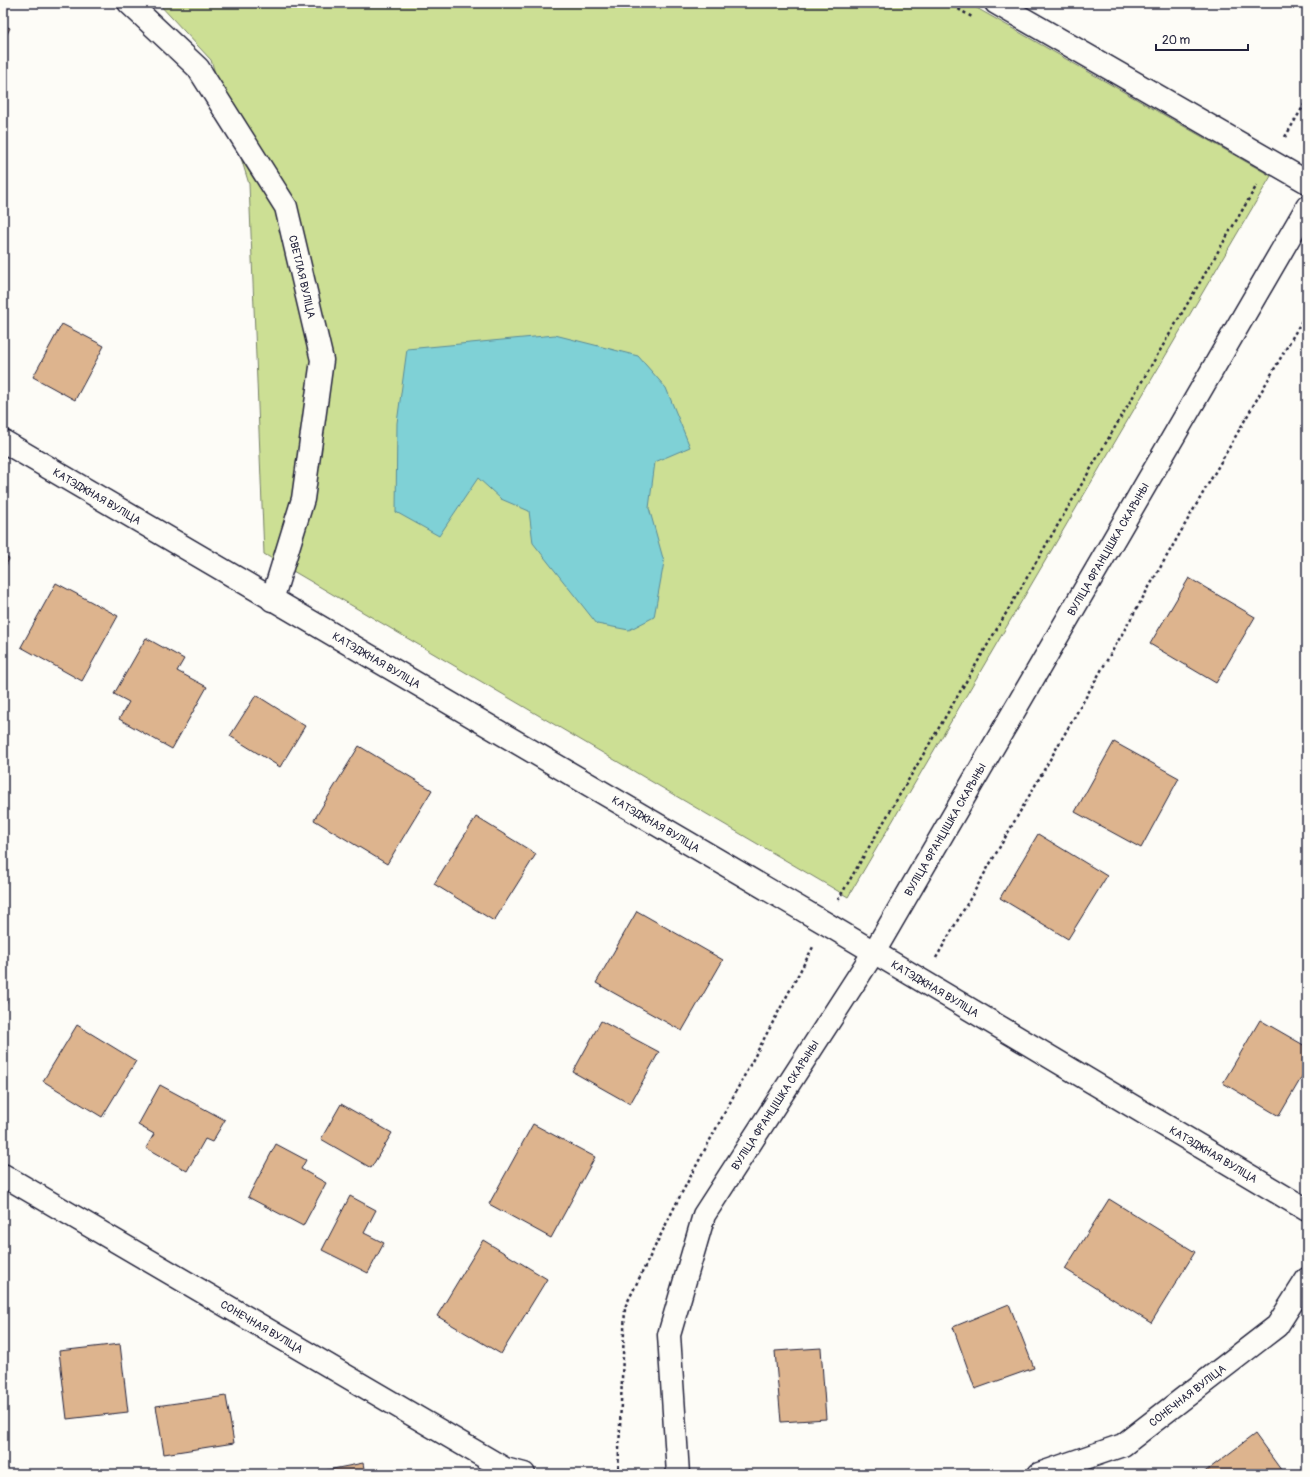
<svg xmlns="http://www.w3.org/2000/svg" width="1310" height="1477" viewBox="0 0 1310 1477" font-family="Pangolin,sans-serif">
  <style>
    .green { fill: #ccdf94; stroke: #778068 }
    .water { fill: #7fd1d6; stroke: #5a8b98 }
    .building { fill: #ddb48e; stroke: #22223b }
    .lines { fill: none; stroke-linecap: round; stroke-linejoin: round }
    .minor-casing { stroke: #22223b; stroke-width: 25 }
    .path { stroke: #22223b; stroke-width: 2.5; stroke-dasharray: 3 3; stroke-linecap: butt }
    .minor { stroke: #fdfcf7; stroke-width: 22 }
    .labels { text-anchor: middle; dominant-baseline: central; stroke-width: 3; stroke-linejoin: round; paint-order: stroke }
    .street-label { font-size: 11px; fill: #22223b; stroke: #fdfcf7 }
  </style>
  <rect width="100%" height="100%" fill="#fdfcf7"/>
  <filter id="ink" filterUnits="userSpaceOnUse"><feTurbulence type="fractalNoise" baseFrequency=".025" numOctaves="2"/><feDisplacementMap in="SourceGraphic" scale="8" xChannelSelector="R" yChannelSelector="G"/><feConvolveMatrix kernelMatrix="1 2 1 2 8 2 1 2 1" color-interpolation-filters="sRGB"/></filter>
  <g filter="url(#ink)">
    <!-- green -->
    <path class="green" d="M158,3H968L1271,176L848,897L264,554L249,184L211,60Z"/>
    <!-- water -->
    <path class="water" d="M555,335L638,356L666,388L690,447L655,462L649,508L664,562L654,617L629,630L597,624L533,543L529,511L501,499L478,478L439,536L396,512L397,423L407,349Z"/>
    <!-- building -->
    <g class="building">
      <path d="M3,25L10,28L3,42Z"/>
      <path d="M62,324L104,346L75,400L33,377Z"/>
      <path d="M3,555L9,559L3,571Z"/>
      <path d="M1189,578L1255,617L1216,683L1150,644Z"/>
      <path d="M56,583L118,616L82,681L21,647Z"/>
      <path d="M146,638L184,659L177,671L207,687L172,749L119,719L129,702L114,694Z"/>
      <path d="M256,695L305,726L280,767L230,736Z"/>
      <path d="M1114,742L1179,778L1141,848L1075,812Z"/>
      <path d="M359,746L432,790L387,864L314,820Z"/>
      <path d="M476,817L536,854L494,921L434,884Z"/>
      <path d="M1038,834L1107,876L1068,939L1000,898Z"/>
      <path d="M637,911L723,960L682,1031L596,983Z"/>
      <path d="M3,999L7,1002L3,1010Z"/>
      <path d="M1260,1020L1307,1047V1068L1279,1116L1223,1083Z"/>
      <path d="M601,1021L659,1052L630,1104L573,1072Z"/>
      <path d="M77,1025L136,1061L102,1117L43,1081Z"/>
      <path d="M160,1085L225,1120L212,1142L205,1139L187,1171L146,1148L154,1134L138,1125Z"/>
      <path d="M341,1104L392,1133L371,1168L321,1139Z"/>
      <path d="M533,1124L595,1157L551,1238L489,1204Z"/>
      <path d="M276,1144L306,1160L301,1169L326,1183L303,1226L248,1197Z"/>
      <path d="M350,1196L376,1210L364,1233L384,1243L368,1273L322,1250Z"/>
      <path d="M1109,1199L1195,1252L1151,1323L1065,1269Z"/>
      <path d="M483,1240L547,1279L501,1354L437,1316Z"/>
      <path d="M1009,1304L1034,1368L975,1389L953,1327Z"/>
      <path d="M120,1344L128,1412L67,1419L59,1351Z"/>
      <path d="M821,1348L826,1419L781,1422L775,1351Z"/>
      <path d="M226,1396L234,1443L164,1454L156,1406Z"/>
      <path d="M1255,1434L1284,1474H1202Z"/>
      <path d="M363,1463L365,1474H308Z"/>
    </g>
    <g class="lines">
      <!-- minor casing -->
      <g class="minor-casing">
        <g id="minor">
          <path id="s1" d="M129,3L198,68L286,207L322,360L303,499L272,600"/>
          <path d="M996,3L1307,182"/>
          <path id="s2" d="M3,441L825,923L1307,1210"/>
          <path id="s3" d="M3,1175L505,1469L524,1474"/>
          <path id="s4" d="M678,1474L669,1335L704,1215L874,952L1307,207"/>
          <path id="s5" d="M1039,1474L1123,1445L1277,1326L1307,1279"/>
        </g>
      </g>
      <!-- path -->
      <g class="path">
        <path d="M948,3L972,17"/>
        <path d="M1285,137L1307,100"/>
        <path d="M838,900L1257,185"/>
        <path d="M936,958L1307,312"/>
        <path d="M618,1474L625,1307L678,1200L813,947"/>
      </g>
      <!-- minor -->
      <use href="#minor" class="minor"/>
    </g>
  </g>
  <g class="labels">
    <!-- street labels -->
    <g class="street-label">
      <text stroke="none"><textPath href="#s1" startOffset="331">СВЕТЛАЯ ВУЛІЦА</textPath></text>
      <text stroke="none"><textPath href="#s2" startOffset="109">КАТЭДЖНАЯ ВУЛІЦА</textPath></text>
      <text stroke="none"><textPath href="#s4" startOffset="1043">ВУЛІЦА ФРАНЦІШКА СКАРЫНЫ</textPath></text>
      <text stroke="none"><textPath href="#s2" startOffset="433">КАТЭДЖНАЯ ВУЛІЦА</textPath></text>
      <text stroke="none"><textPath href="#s2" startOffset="757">КАТЭДЖНАЯ ВУЛІЦА</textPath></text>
      <text stroke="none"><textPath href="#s4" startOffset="719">ВУЛІЦА ФРАНЦІШКА СКАРЫНЫ</textPath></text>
      <text stroke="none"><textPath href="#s2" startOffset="1081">КАТЭДЖНАЯ ВУЛІЦА</textPath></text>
      <text stroke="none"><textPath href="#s4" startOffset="395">ВУЛІЦА ФРАНЦІШКА СКАРЫНЫ</textPath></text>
      <text stroke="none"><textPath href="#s2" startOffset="1405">КАТЭДЖНАЯ ВУЛІЦА</textPath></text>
      <text stroke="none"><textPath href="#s3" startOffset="300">СОНЕЧНАЯ ВУЛІЦА</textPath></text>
      <text stroke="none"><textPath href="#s5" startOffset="170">СОНЕЧНАЯ ВУЛІЦА</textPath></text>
    </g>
  </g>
  <!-- margin -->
  <rect width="1310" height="1477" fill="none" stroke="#fdfcf7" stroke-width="16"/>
  <rect x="8" y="8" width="1294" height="1461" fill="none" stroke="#22223b" stroke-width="1.5" filter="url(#ink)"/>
  <!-- scale -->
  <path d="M1156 44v6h92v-6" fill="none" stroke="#22223b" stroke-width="2"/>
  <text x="1162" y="44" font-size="12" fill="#22223b" stroke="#fdfcf7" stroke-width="3" paint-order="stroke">20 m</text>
</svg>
